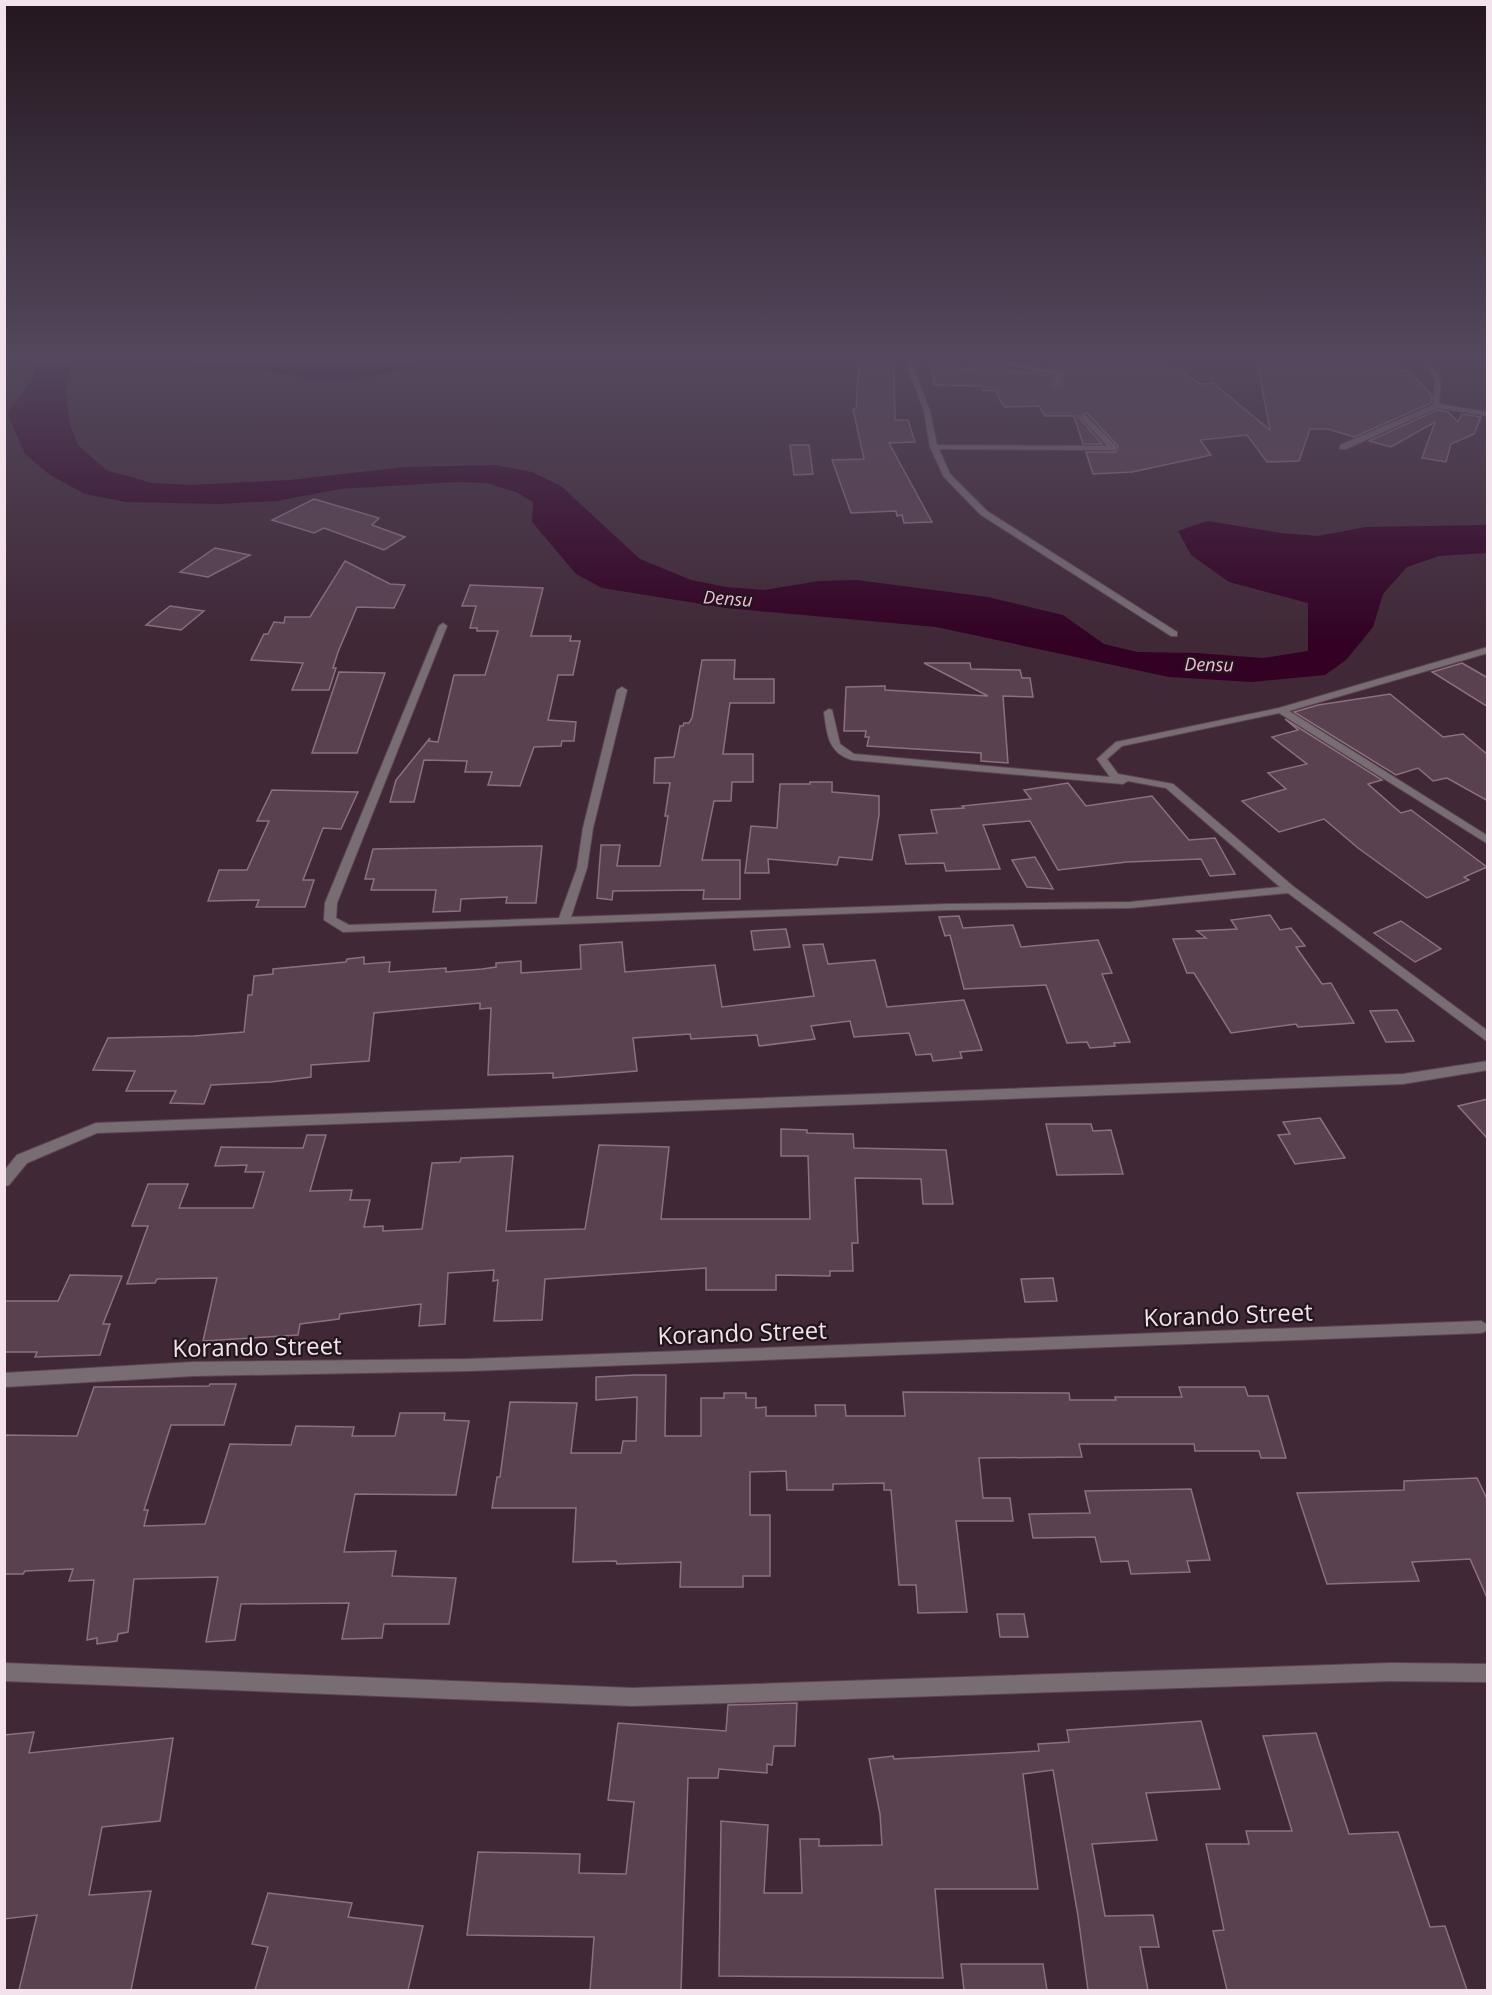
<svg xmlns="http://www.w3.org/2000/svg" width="1492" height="1995" viewBox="0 0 1492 1995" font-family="'Open Sans',sans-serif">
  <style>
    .water { fill: #330123 }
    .building { fill: #5a414f; stroke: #8d7080; stroke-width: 1.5 }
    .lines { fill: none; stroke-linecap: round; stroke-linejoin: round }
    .minor-casing { stroke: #5d4653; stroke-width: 2 }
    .minor { fill: #796d74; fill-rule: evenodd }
    .labels { text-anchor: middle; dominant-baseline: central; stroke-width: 4.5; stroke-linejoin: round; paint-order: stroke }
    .far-water-label { font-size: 18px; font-style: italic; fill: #f7b9dc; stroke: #20151b }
    .near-street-label { font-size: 24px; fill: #f3e2eb; stroke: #20151b }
  </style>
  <rect width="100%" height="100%" fill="#402836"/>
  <!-- water -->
  <g class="water">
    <path d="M38,361H72L66,392L70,425L78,445L106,470L152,483L189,485L290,480L405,467L496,465L532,472L561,486L640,559L691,580L726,587L764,590L819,581L856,580L988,597L1063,615L1104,644L1137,652L1196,653L1263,658L1308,651V603L1229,582L1191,555L1178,531L1207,521L1281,533L1318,536L1366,527L1487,525V553L1439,556L1407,567L1383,594L1373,627L1346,660L1325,675L1252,682L1169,677L936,627L726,608L602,588L576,574L532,522L533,502L516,492L487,483L457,482L340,489L277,501L219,504L126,502L85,494L50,475L25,454L7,413L33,378L34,364Z"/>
    <path d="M165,361H437C397,371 357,383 315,379C292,377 270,370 247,369C219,368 192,370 165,361Z"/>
  </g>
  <!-- building -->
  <g class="building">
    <path d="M859,361H883L881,367H894L895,420H908L915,442L889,443L932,522L904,523L902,515L897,516L896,511L851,513L832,460L864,459L853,409H856Z"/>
    <path d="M1071,361H1137L1179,370L1200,384L1213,383L1270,430L1257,361H1357L1354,365H1392L1395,369L1408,371L1432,395L1431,403L1354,437L1328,429H1310L1299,461L1267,462L1247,435L1200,440L1211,455L1132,472L1093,474L1086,452H1116L1118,446L1087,413L1078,416L1102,444H1083L1074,416H1045L1039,406L1004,407L995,390L983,391L981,386L934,385L932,367L974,369L971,363L996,364L1002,365L1001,371L1035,373L1053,377L1054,385L1056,387L1063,385L1062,372L1046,368L1053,364L1061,367Z"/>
    <path d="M1437,410L1448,412L1458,422L1462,414L1481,417L1474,434L1451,444L1446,462L1422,458L1435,422L1391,447L1369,441Z"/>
    <path d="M790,445H809L813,474L794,475Z"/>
    <path d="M314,499L379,518L372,525L405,537L384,550L324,528L314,533L272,520Z"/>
    <path d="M215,548L250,555L208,577L180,572Z"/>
    <path d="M345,561L390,584L405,585L394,608L357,607L338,652L333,668H336L329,690H292L303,663L251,660L264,634H268L274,622L284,623L285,617H310Z"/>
    <path d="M470,585L543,588L531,636H571L570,641H580L573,675H558L548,720L576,722L574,741H562L561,746L534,747L520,786L488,785L492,772H465L467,761L424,760L414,802H390L396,780L430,738L429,741L438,742L454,675H485L498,631H477V628H470L476,606H462Z"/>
    <path d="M170,606L204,611L181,630L146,625Z"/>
    <path d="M702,660H735L734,679H774V703H730L723,754H753V782H732L731,801H714L702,860H740V899H703L704,890L613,891L612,900L597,898L601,845H620L617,866H660L668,816H665L670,783H654L655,758L674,757L680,726H683L684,723H689L692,718Z"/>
    <path d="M924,663H970L971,669L1020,670L1022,678H1030L1033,697L1003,696L1008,763L981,761V753L867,746L869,737H865L866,731H844L846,687L885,686V690L988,696Z"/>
    <path d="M1462,663L1488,678V707L1432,672Z"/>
    <path d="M339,672L385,673L357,753H312Z"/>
    <path d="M1390,694L1443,737L1463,734L1488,755V801L1447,778L1433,781L1418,768L1396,775L1294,712L1318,705Z"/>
    <path d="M1285,719L1382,780L1368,784L1401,813L1411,810L1487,867L1464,877L1469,880L1427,898L1358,848L1324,819L1279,832L1242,801L1286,789L1268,773L1307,764L1272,737L1298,730Z"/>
    <path d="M810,782H832V792L879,796V815L872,860L839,857L837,865L768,859L769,873H745L751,826L777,828L780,784H810Z"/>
    <path d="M1068,783L1086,806L1152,796L1189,840L1215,838L1235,874L1210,876L1201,859L1127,862L1058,870L1030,821L983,825L1000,869L946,871L944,863L906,864L899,835L937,833L931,810L964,808L962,806L1031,799L1024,790Z"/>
    <path d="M272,790L358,792L341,829L323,828L303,880H314L305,907H256L259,900L208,901L219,870H247L269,821H257Z"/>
    <path d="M542,846L536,903H506L507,897L461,899L460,911L433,912L436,890H371L374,879H365L373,849Z"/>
    <path d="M1035,857L1053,889L1027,887L1012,860Z"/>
    <path d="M1270,915L1280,930L1291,928L1305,946L1296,947L1322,984L1331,983L1354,1023L1298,1027L1296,1024L1231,1033L1194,973H1187L1173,939L1206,938L1197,931L1237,929L1231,920Z"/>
    <path d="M959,916L963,928L1013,925L1021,947L1098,940L1112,973L1102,974L1130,1042L1114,1043L1115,1046L1090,1048L1087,1042L1067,1043L1046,985L964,989L950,935L945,936L939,917Z"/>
    <path d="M1401,921L1441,949L1415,962L1374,933Z"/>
    <path d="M786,929L790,947L754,950L751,931Z"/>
    <path d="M622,942L625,972L715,965L722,1007L814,996L803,945L823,944L828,964L875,960L887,1007L964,1000L982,1050L960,1052L962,1058L933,1061L931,1054L916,1055L909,1033L854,1037L850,1021L811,1026L815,1039L759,1046L757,1035L691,1039L690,1034L633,1038L637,1071L553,1078V1073L488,1075L491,1008L480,1009V1003L374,1013L369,1061L311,1065V1077L271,1082L211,1085L204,1104L170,1103L176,1091H126L135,1071L93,1070L108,1038L194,1036L244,1032L248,995H252L254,976L273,974V969L346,962L347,959L364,957V964L390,962L389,972L446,968V972L482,969L496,967V963L521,961V973L581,969L580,945Z"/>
    <path d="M1397,1010L1414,1041L1386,1042L1370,1011Z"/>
    <path d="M1488,1099V1139L1458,1106Z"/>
    <path d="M1320,1118L1345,1158L1295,1164L1278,1135L1290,1134L1283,1122Z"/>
    <path d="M1046,1124H1091L1093,1131L1111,1130L1123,1174L1057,1175Z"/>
    <path d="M781,1129L807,1130V1133L853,1134L854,1148L946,1150L953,1204H923L921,1179L855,1178L858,1243H852L853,1271H830V1276L776,1275V1290H706V1268L545,1279L542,1320L494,1321L498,1280L493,1281L494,1270L448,1273L445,1324L419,1326L421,1304L340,1314L339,1319L300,1324L298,1335L203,1341L217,1278L157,1279L155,1283L127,1284L148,1226H132L148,1184H188L179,1208H253L264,1172H245L247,1165L215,1166L221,1147L303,1148L307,1135H326L310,1191L352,1190L350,1200H370L364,1227L383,1226V1231L422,1229L432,1163L460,1162L461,1158L513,1156L506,1231L585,1229L599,1145L669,1147L661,1219H810L808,1156H781Z"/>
    <path d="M70,1275L122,1276L103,1324H110L100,1355L35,1357L37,1352H4V1301H58Z"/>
    <path d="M1053,1278L1057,1301L1025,1302L1021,1279Z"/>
    <path d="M635,1375H666L665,1436H701V1398H724V1393H746V1398H756V1408L766,1407V1416H816L815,1405H845L846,1416H905L903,1392L1069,1393L1070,1400H1116L1115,1397H1182L1179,1387H1245L1248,1396H1268L1286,1458H1261L1259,1451H1195L1194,1444H1079L1082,1457L979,1458L983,1498H1010L1013,1521H956L967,1612L918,1613L916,1585H899L891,1490H884V1483L833,1484V1490H787L786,1471L750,1472V1515H770V1576H743V1587H680L681,1562L617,1564L616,1561L573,1562L576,1508H492L497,1477H500L510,1402L577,1403L571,1453H621L623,1441H636L637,1397L596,1400V1377Z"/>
    <path d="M210,1384H236L224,1425H171L144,1510H148L144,1526L205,1524L230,1444L291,1445L296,1426L354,1427L352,1436H395L400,1413H445L444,1420L469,1421L456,1495L355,1494L344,1552L396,1551L392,1576L456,1578L449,1624H384L382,1638L342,1639L349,1603L241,1604L235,1640L206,1642L218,1577L134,1579L128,1632L118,1634L117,1641L97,1644V1638L87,1640L94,1580L69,1581L73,1569L25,1571L23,1574H4V1435L77,1436L94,1387L209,1386Z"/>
    <path d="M1477,1478L1488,1501V1600L1470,1559L1412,1562L1419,1581L1327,1584L1297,1493L1404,1490V1481Z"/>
    <path d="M1191,1489L1210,1560L1187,1561L1190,1572L1131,1574L1128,1561L1101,1562L1095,1537L1033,1538L1029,1514L1090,1513L1085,1491Z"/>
    <path d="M997,1614H1024L1028,1637H1000Z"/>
    <path d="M797,1703L795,1746H774L772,1765L767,1764V1773L719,1769L718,1778H688L681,1990H590L594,1937L467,1935L478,1852L580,1854L579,1873L626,1874L634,1802L608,1800L618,1723L726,1731L728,1705Z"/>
    <path d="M1201,1721L1220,1789L1146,1793L1157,1840L1092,1844L1105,1916L1153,1915L1159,1947H1140L1148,1990H1088L1078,1916L1053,1770L1023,1774L1038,1889H935L943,1978L719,1976L721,1821L768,1825L764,1893H802L800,1839H819V1846L882,1845L880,1814L869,1759L893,1756L894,1759L1039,1751L1038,1744L1069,1742L1067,1730Z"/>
    <path d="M34,1732L29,1753L173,1738L160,1821L102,1827L89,1895L151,1891L131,1990H19L37,1915L4,1919V1735Z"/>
    <path d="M1316,1733L1349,1834L1398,1832L1430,1927L1445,1926L1467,1990H1227L1213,1931L1224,1930L1206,1844H1249L1246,1831H1292L1263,1736Z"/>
    <path d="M268,1893L352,1903L348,1917L423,1926L408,1990H255L268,1947L252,1944Z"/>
    <path d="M961,1964H1043L1047,1990H964Z"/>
  </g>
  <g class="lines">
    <!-- minor casing -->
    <g class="minor-casing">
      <g id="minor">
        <path d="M905,361H911L930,411L937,445L1107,446L1080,416L1085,415L1116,446V450L939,449L950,474L987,511L1177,632V636H1171L981,515L944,477L930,447L924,411Z"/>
        <path d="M992,361H1005L1060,373L1061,384L1056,385L1055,375Z"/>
        <path d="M1423,361H1429L1441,379L1439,404L1488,412V416L1437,408L1346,449H1340V445L1433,405L1435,379Z"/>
        <path d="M443,623L447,626L337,903L336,918L349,925L559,918L577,868L583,828L617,690L622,687L627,690L593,828L587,868L571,917L947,904L1130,902L1280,887L1166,788L1128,781L1123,784L852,760C828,753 827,734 824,712L829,709L832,710L840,744L854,754L1110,777L1097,759L1116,742L1279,708L1488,647V653L1289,711L1488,836V844L1279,713L1122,746L1107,759L1118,774L1173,784L1294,887L1488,1031V1042L1288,893L1130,908L947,910L343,932L324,920L325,903L439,626Z"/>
        <path d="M1488,1061V1070L1403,1084L97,1133L27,1163L9,1185L4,1186V1171L17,1155L96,1123L1403,1074Z"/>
        <path d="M1481,1321L1488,1325L1486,1331L1481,1333L468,1371L193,1376L4,1387V1373L193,1362L468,1359Z"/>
        <path d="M4,1663L632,1688L1391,1663L1488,1664V1682L1391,1681L632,1706L4,1681Z"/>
      </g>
    </g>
    <!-- minor -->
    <use href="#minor" class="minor"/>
  </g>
  <!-- sky -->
  <linearGradient id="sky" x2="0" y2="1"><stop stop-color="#23161e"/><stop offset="0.56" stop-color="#53485d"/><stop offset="1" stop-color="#53485d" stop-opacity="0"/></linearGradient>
  <rect width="1492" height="640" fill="url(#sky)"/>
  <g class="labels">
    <!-- far-water labels -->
    <g class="far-water-label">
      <text transform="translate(728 598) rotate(4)">Densu</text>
      <text transform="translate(1209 664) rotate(1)">Densu</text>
    </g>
    <!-- near-street labels -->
    <g class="near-street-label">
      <text transform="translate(1228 1314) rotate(-2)">Korando Street</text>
      <text transform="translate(742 1332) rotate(-2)">Korando Street</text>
      <text transform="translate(257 1346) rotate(-1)">Korando Street</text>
    </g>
  </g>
  <!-- border -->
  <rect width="1492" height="1995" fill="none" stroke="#f3e2eb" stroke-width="12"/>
</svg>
